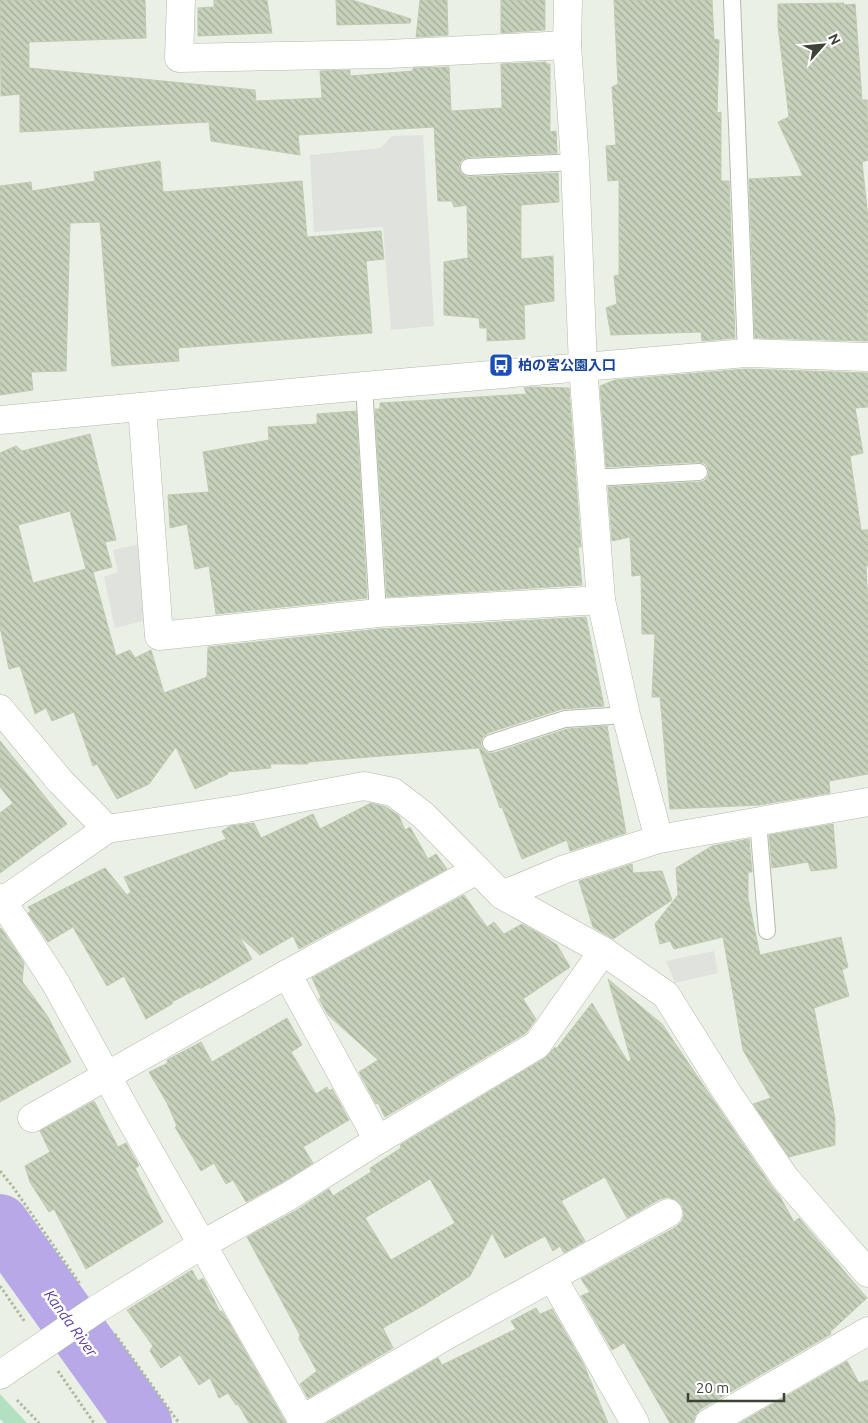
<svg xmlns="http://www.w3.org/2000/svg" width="868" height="1423" viewBox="0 0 868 1423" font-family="Ubuntu,'Noto Sans JP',sans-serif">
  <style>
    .green { fill: #b2e1c1 }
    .parking { fill: #e0e2dd }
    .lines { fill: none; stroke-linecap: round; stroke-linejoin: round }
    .river { stroke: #b9a8e7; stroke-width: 58 }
    .building { fill: url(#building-back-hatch); stroke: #becbb0; fill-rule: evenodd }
    .lane-casing { stroke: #b2bba9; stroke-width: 18 }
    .street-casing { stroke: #b2bba9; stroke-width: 29 }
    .path { stroke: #abbb9c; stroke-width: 3; stroke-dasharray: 2.5 2.5; stroke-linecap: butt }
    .lane { stroke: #fff; stroke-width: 16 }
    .street { stroke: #fff; stroke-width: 28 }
    .labels { text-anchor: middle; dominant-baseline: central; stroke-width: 5; stroke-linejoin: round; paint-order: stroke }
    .transit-label { font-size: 14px; font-weight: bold; fill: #164399; stroke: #fff; text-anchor: start }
    .water-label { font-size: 15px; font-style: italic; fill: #593ca1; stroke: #fff }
  </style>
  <defs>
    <pattern id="building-back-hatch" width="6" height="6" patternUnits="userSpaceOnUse" patternTransform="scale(1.25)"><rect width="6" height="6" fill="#c7d1bc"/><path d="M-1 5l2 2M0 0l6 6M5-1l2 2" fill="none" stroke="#a3ab9a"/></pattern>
  </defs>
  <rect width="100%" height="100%" fill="#eaf0e5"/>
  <!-- green -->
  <path class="green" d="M0,1394L27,1423H4L0,1419Z"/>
  <!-- parking -->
  <g class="parking">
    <path d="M423,135L434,326L391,330L383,227L314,232L310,155L381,148L392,136Z"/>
    <path d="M140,544L147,620L115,628L104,577L118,572L113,550Z"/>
    <path d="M714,951L718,973L675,983L666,961Z"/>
  </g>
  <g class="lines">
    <!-- river -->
    <path class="river" d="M0,1223L143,1423"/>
  </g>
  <!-- building -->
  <g class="building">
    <path d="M0,0H145L146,38L29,42V68L255,90L256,101L322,98L320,71L350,70V76L413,71V68L449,67L451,111L502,108L501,64L546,62V64H550V132L556,131L557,153L469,157L463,159L460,162L459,167L461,173L465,176L469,177L558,173L559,202L521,205V259L553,256L554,301L524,305L525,339L487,341V328H480L479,318L444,315V262L468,258L467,205L454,207L452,201H438L434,127L298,135L300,155L211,141L209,122L20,132V94L1,96Z"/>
    <path d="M214,0H267L272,33L198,36V8L214,7Z"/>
    <path d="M336,0H352L411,19L410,23L337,25Z"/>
    <path d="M420,0H447L448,35L416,37Z"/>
    <path d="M501,0H545V30L501,33Z"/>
    <path d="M614,0H712L714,39L719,40L717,113L721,112V181H729L735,338L702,341L701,332L611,335L606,308L617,304L614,276L619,275V180L608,181L606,146L616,145L612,87L618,84Z"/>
    <path d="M844,3V5L855,4L862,100H867L868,160L862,162L868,218V312L867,313L868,341L755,338L749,179L803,176L778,122L789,117L778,26V4Z"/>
    <path d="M160,161L163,192L302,181L307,237L381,231L384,259L366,261L372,333L178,348L179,361L112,366L100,222L70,223L66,371L31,372L33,390L0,395V186L31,182L32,191L95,181L94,172Z"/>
    <path d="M746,369L868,373V407L855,408L863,453L850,456L861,530H868V566H866L868,606V774L829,781L830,793L759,805L670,809L660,697H652L655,634H642L641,575L632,576L630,537L612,541L608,487L700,482L704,481L708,477L709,471L707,466L704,463L698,462L606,467L600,386L615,380Z"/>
    <path d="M531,387L569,388L581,547H578L582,585L387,597L375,409H380V403L527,394L524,388Z"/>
    <path d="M356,411L367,598L216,614L209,566L195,569L187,524L170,528L168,495L209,492L203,452L269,440L268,427L317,424V414Z"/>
    <path d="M90,434L116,540L105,542L112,567L93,572L116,656L130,650L135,658L151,650L164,693L207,677L208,647L379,629L586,617L604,706L562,709L488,733L483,737L481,741V746L485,751L489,753H494L567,729L607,726L626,833L570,851L567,840L522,859L502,807L500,808L479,748L308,762V764H270L271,768L227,772L228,774L195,789L176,747L149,784L117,799L97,764L93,766L74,712L52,721L46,708L35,714L20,666L9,669L0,627V453L16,446L22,451ZM70,511L86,569L33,583L18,525Z"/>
    <path d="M0,741L67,824L0,873V813L13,803L0,787Z"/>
    <path d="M371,803L386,807L399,816L405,830L410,827L428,859L436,854L447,869L299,949L293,936L260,955L239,936L252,959L200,989L202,986L172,1002V1004L146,1019L124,976L107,986L73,927L48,942L28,913L31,911L28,907L105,868L127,895L131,892L124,877L226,839L222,831L230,826L254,823L261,838L313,814L320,829Z"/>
    <path d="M833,824L837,868L811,871L808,862L772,868L769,835Z"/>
    <path d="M749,839L752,872H748V898L760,955L841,937L848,967L842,970L849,996L814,1008L835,1119V1145L789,1157L753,1104L771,1098L743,1050L723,937L674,949L670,941L660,944L655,924L678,895L676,868L712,846Z"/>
    <path d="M632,864L633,873L662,871L672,900L613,939L593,927L579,881Z"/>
    <path d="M464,895L487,927L494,922L504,934L522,924L542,935L557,945L570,967L523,999L536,1019L526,1033L385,1117L378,1103L376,1104L359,1072L378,1060L328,1015L319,999L321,997L312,978Z"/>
    <path d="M1,928L24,963L22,981L48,1017L71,1062L0,1102V929Z"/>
    <path d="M608,979L662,1024L772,1187L779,1195L794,1222L799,1218L867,1298L830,1332L831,1334L701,1409L695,1416L693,1423H670L624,1343L612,1350L581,1296L590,1292L581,1279L676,1227L682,1221L684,1214L682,1206L676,1200L668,1197L660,1199L627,1218L605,1177L561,1201L585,1241L564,1253L560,1246L553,1251L545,1236L505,1258L492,1233L470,1276L424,1305L383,1328L393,1348L308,1398L300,1384L317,1371L299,1339L300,1335L247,1237L297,1210L329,1189L333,1196L371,1172L370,1168L401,1148L400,1145L545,1058L555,1047L556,1049L592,1003L628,1062L631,1060ZM430,1179L455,1223L391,1260L365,1218Z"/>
    <path d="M287,1018L302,1045L291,1052L316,1094L327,1087L329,1091L332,1089L349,1120L303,1147L313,1163L281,1183L246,1202L233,1180L226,1184L214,1163L201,1171L175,1127L177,1126L167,1103L149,1072L168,1063L167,1060L201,1042L212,1062Z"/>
    <path d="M94,1101L118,1147L126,1143L139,1166L135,1168L163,1222L86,1269L54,1209L49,1212L30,1182L25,1166L50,1152L40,1131Z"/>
    <path d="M192,1270L198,1281L203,1278L220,1312L222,1311L231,1326L286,1423H249L238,1404L236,1405L228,1393L219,1398L210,1378L199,1385L180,1355L161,1368L150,1351L153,1346L127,1310Z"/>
    <path d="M536,1308L540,1314L552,1309L584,1365L608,1423H327L438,1358L442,1365L516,1329L511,1321Z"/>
    <path d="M847,1361L859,1383L868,1380V1423H740Z"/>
  </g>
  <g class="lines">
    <!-- lane casing -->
    <g class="lane-casing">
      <g id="lane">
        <path d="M732,0L746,353"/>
        <path d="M469,167L575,162"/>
        <path d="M364,386L378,613"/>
        <path d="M592,478L699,472"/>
        <path d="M491,743L565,719L626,715"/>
        <path d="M758,821L767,931"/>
      </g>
    </g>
    <!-- street casing -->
    <g class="street-casing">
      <g id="street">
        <path d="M181,0L179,58L388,54L567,45"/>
        <path d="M568,0L567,45L575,162L583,367L601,600L626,715L659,839"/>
        <path d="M142,407L159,636L378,613L601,600"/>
        <path d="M0,420L364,386L746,353L868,357"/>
        <path d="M0,709L60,781L107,829"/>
        <path d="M502,895L565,869L659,839L868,802"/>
        <path d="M0,898L55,982L130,1118L304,1423"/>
        <path d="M3,901L107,829L241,809L364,786L393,792L423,815L502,895L603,951L666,995L728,1094L785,1178L868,1273"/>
        <path d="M287,974L378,1140"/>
        <path d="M32,1118L287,974L477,870"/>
        <path d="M552,1277L635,1423"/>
        <path d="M0,1375L97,1309L203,1244L289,1196L378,1140L537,1045L603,951"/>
        <path d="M301,1420L449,1334L668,1213"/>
        <path d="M709,1423L868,1331"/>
      </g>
    </g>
    <!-- path -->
    <g class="path">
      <path d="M0,1171L13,1187L80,1284"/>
      <path d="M0,1286L25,1322"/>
      <path d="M115,1334L179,1423"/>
      <path d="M58,1371L94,1423"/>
      <path d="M17,1400L39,1423"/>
    </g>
    <!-- lane -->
    <use href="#lane" class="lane"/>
    <!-- street -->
    <use href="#street" class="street"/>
  </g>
  <!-- icons -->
  <defs>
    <g id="bus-square" transform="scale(1.25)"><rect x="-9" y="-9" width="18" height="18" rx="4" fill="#1a4fb4" stroke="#fff"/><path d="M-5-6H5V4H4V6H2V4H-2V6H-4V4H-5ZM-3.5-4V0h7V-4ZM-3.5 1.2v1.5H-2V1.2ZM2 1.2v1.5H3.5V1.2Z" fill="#fff"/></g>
  </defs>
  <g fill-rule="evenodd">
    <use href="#bus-square" x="501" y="365"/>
  </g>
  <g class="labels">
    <!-- transit labels -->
    <g class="transit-label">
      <text x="518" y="365">柏の宮公園入口</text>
    </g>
    <!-- water labels -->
    <g class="water-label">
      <text transform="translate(71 1323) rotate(54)">Kanda River</text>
    </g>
  </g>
  <!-- north arrow -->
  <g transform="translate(823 45) rotate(63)" stroke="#ffffff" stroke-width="4" paint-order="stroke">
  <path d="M0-4L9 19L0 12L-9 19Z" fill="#3c4236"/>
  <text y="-8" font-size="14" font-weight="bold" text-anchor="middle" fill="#3c4236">N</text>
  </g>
  <!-- scale -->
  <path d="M688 1393v8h96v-8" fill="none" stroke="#3c4236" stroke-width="2.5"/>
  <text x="696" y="1393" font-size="15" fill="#3c4236" stroke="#ffffff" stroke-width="4" paint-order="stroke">20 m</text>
</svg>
